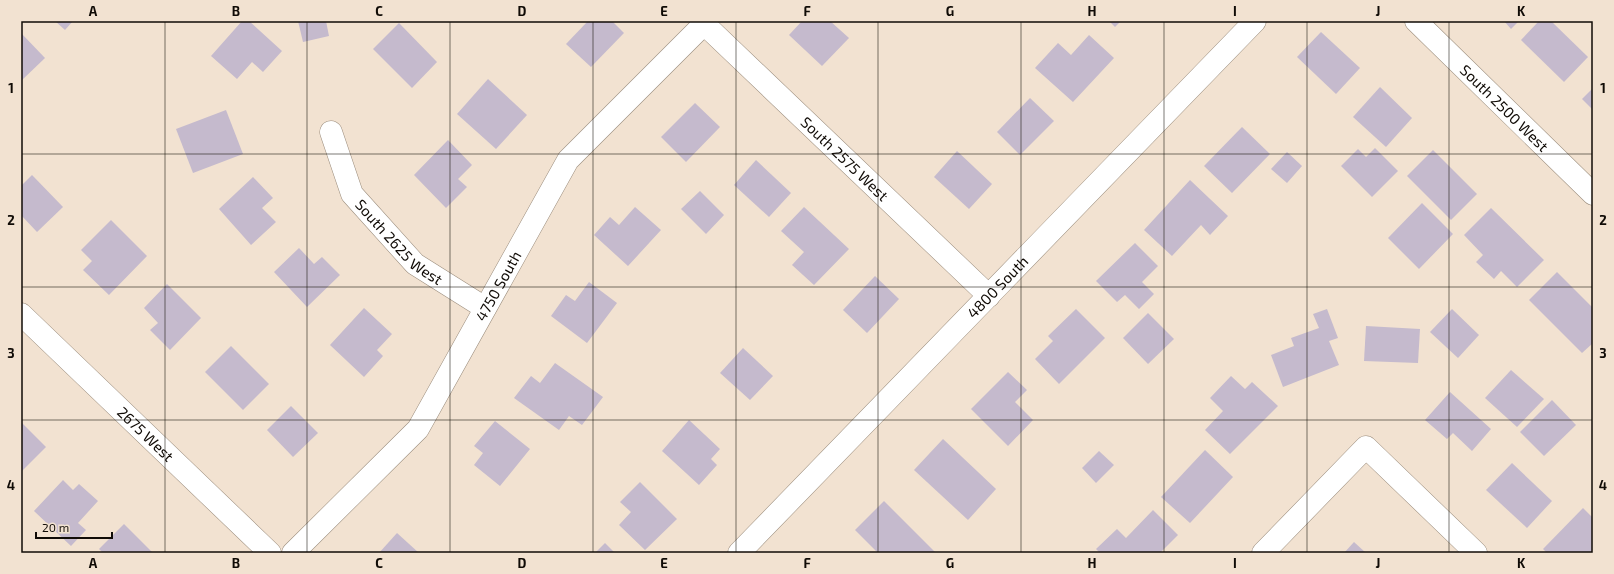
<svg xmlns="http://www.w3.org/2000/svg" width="1614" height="574" viewBox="0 0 1614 574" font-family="'Exo 2',sans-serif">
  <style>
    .building { fill: #c5bacd }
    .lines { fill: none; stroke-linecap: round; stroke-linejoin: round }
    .street-casing { stroke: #9b8d7d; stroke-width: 23 }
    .secondary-casing { stroke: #9b8d7d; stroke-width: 23 }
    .street { stroke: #fff; stroke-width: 22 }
    .secondary { stroke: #fff; stroke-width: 22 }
    .grid { fill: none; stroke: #100b06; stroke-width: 1; stroke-opacity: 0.55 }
    .labels { text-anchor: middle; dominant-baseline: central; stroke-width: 3; stroke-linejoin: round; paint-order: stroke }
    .street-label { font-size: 15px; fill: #100b06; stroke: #f2e2d1 }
    .neatline { fill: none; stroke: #100b06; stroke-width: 1.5 }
    .grid-label { font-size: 13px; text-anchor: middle; font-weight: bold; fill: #100b06 }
  </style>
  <rect width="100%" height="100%" fill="#f2e2d1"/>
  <!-- building -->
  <g class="building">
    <path d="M55,21H73L65,30Z"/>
    <path d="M242,21H249L282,51L263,72L252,62L237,79L211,56Z"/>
    <path d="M298,21H326L329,36L303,42Z"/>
    <path d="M588,21H612L624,33L591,67L566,44Z"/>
    <path d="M802,21H830L849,38L822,66L789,35Z"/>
    <path d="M1109,21H1121L1115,27Z"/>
    <path d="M1504,21H1519L1511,29Z"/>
    <path d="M1539,21H1551L1588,57L1564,82L1521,40Z"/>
    <path d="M399,23L437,62L412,88L373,49Z"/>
    <path d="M1321,32L1360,68L1336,94L1297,57Z"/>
    <path d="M21,33L45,58L21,81Z"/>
    <path d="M1089,35L1114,58L1073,102L1035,68L1058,43L1071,55Z"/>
    <path d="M488,79L527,115L496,149L457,114Z"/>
    <path d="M1380,87L1412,118L1386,147L1353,117Z"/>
    <path d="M1593,88V110L1582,99Z"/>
    <path d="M1030,98L1054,121L1020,155L997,132Z"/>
    <path d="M695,103L720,127L686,162L661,137Z"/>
    <path d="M226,110L243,154L193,173L176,129Z"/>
    <path d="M1242,127L1270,154L1232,193L1204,166Z"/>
    <path d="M448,140L472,165L458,179L467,187L446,208L414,175Z"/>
    <path d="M1375,148L1398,171L1372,197L1341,166L1358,149L1366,157Z"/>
    <path d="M1433,150L1477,194L1451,220L1407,176Z"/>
    <path d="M957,151L992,184L969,209L934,177Z"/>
    <path d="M1287,152L1302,166L1287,183L1271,169Z"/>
    <path d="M756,160L791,193L769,217L734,185Z"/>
    <path d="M32,175L63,207L37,232L21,215V186Z"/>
    <path d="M253,177L273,198L262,208L276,222L251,245L219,209Z"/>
    <path d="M1190,180L1228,216L1210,235L1201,225L1172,256L1144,230Z"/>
    <path d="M700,191L724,215L706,234L681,209Z"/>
    <path d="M1422,203L1453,234L1419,269L1388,238Z"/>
    <path d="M635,207L661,230L628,266L594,235L610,217L619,225Z"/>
    <path d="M804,207L849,249L814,285L792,265L804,252L781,231Z"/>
    <path d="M1491,208L1544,260L1517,287L1501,271L1494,279L1476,262L1483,255L1464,235Z"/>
    <path d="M111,220L147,256L109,295L83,270L92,261L81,250Z"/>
    <path d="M1135,243L1158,266L1142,282L1154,294L1139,309L1125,295L1117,302L1096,281Z"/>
    <path d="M299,248L314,264L322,257L340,275L307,307L274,272Z"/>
    <path d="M1557,272L1593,308V343L1582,353L1529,300Z"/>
    <path d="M875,276L899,299L867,333L843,310Z"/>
    <path d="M589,282L617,303L587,343L551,316L566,295L575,301Z"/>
    <path d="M167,284L201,318L170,350L150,330L158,323L144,308Z"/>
    <path d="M364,308L392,334L377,350L383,356L364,377L330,345Z"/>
    <path d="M1076,309L1105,338L1059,384L1035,359L1053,341L1048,336Z"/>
    <path d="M1327,309L1338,338L1329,341L1339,365L1283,387L1271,355L1294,346L1291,338L1319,328L1313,314Z"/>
    <path d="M1452,309L1479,335L1458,358L1430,332Z"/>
    <path d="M1148,313L1174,339L1148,364L1123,338Z"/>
    <path d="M1366,326L1420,329L1418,363L1364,361Z"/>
    <path d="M231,346L269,384L243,410L205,372Z"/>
    <path d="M743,348L773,376L750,400L720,373Z"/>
    <path d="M555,363L603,397L582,425L569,416L559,430L514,398L531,376L540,383Z"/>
    <path d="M1511,370L1544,399L1517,427L1485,398Z"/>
    <path d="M1008,372L1027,390L1015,402L1033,420L1008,446L971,409Z"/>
    <path d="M1231,376L1245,389L1252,382L1278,406L1230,454L1205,430L1223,411L1210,398Z"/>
    <path d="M1450,392L1491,429L1472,451L1453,433L1447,439L1425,420Z"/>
    <path d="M1552,400L1576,425L1544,456L1520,432Z"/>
    <path d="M291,406L318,433L293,457L267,430Z"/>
    <path d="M689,420L720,449L711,459L717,465L699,485L662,451Z"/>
    <path d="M495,421L530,449L500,486L474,465L483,453L474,446Z"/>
    <path d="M21,422L46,447L21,472Z"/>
    <path d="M943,439L996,489L968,520L914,470Z"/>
    <path d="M1205,450L1233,477L1190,523L1161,497Z"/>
    <path d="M1099,451L1114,465L1096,483L1082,468Z"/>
    <path d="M1512,463L1552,501L1527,528L1486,490Z"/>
    <path d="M63,480L73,490L79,484L98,501L78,523L86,530L71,546L34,511Z"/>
    <path d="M640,482L677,519L645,550L619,525L631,512L620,502Z"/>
    <path d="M884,501L935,552L934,553H878L855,530Z"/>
    <path d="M1583,508L1593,518V552L1592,553H1547L1543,549Z"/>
    <path d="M1153,510L1178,535L1160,553H1100L1096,549L1117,529L1126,538Z"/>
    <path d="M124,524L153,553H103L99,549Z"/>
    <path d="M397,533L419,553H379Z"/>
    <path d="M1354,542L1366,553H1344Z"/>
    <path d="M605,543L615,553H595Z"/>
  </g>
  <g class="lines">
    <!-- street casing -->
    <g class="street-casing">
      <g id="street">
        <path id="s1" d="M701,21L989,296"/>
        <path id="s2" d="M1416,21L1593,194"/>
        <path id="s3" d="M331,132L352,194L415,264L485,308"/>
        <path id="s4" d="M293,553L418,429L568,160L707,21"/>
        <path d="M1263,553L1366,447L1476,553"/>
      </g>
    </g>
    <!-- secondary casing -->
    <g class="secondary-casing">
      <g id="secondary">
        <path id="s5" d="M21,314L270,553"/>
        <path id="s6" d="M739,553L1255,21"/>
      </g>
    </g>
    <!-- street -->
    <use href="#street" class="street"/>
    <!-- secondary -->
    <use href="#secondary" class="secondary"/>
  </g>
  <!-- grid -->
  <path class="grid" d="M165,21V553M307,21V553M450,21V553M593,21V553M736,21V553M878,21V553M1021,21V553M1164,21V553M1307,21V553M1449,21V553M21,154H1593M21,287H1593M21,420H1593"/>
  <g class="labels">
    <!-- street labels -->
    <g class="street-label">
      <text stroke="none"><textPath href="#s2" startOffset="124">South 2500 West</textPath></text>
      <text stroke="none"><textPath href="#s1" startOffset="199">South 2575 West</textPath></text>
      <text stroke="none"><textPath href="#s3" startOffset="133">South 2625 West</textPath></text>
      <text stroke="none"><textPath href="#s4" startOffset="340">4750 South</textPath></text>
      <text stroke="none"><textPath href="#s6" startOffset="371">4800 South</textPath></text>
      <text stroke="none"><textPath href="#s5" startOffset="173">2675 West</textPath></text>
    </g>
  </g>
  <!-- border -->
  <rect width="1614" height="574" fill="none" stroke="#f2e2d1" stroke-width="44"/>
  <!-- scale -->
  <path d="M36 532v6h76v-6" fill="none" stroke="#100b06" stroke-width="2"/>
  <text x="42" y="532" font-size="12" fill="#100b06" stroke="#f2e2d1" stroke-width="3" paint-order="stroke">20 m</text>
  <rect x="22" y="22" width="1570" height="530" class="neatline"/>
  <g class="grid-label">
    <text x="93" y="16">A</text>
    <text x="236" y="16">B</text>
    <text x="379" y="16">C</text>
    <text x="522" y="16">D</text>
    <text x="664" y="16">E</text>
    <text x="807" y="16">F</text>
    <text x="950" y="16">G</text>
    <text x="1092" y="16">H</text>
    <text x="1235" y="16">I</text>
    <text x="1378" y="16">J</text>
    <text x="1521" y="16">K</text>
    <text x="11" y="93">1</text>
    <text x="1603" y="93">1</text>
    <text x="11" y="225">2</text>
    <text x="1603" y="225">2</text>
    <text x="11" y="358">3</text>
    <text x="1603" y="358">3</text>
    <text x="11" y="490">4</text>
    <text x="1603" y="490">4</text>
    <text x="93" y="568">A</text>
    <text x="236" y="568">B</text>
    <text x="379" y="568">C</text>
    <text x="522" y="568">D</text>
    <text x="664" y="568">E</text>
    <text x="807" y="568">F</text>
    <text x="950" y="568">G</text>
    <text x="1092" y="568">H</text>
    <text x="1235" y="568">I</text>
    <text x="1378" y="568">J</text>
    <text x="1521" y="568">K</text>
  </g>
</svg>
